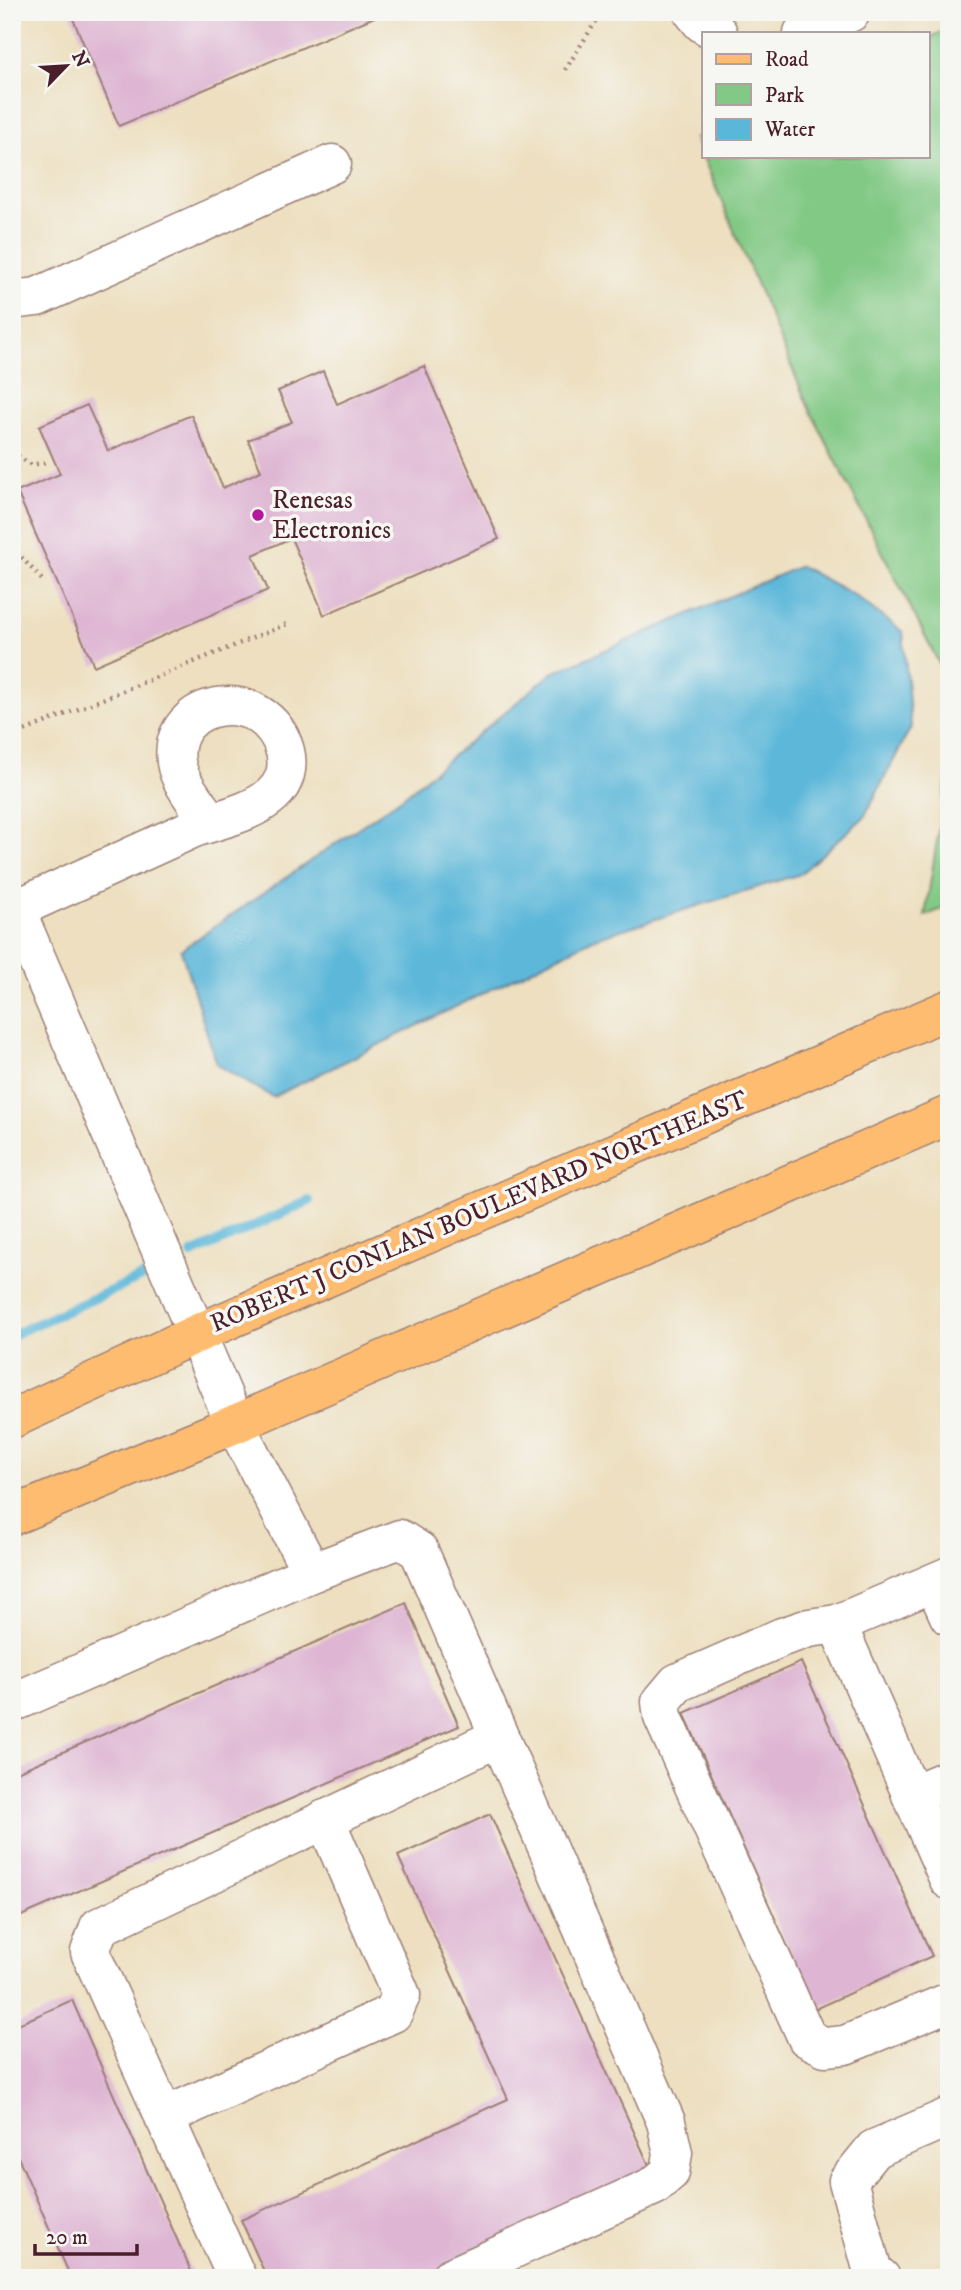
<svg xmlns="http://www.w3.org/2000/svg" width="961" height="2290" viewBox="0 0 961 2290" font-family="'IM FELL DW Pica',serif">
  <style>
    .green { fill: #82c985; stroke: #667458; stroke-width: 2 }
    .water { fill: #5bb7d9; stroke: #526b82; stroke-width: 2 }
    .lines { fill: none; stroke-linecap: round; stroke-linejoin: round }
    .stream { stroke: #5bb7d9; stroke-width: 10 }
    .building { fill: #deb5d3 }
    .minor-casing { stroke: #9c7f75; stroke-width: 41 }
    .major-casing { stroke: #9c7f75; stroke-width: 41 }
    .path { stroke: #9c7f75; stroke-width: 4.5; stroke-dasharray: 2 5; stroke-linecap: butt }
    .minor { stroke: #fff; stroke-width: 38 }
    .major { stroke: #fdbc70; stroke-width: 38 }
    .poi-dot { fill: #b5179e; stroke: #f6f6f2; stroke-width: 2.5 }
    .labels { text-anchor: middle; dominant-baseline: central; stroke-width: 7; stroke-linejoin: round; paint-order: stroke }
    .poi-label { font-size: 26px; fill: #4a1f2b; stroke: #f6f6f2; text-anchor: start }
    .street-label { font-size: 26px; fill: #4a1f2b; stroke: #f6f6f2 }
  </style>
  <rect width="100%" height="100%" fill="#f6f6f2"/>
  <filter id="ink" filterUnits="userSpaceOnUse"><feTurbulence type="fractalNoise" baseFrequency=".0143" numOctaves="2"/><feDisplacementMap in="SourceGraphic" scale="14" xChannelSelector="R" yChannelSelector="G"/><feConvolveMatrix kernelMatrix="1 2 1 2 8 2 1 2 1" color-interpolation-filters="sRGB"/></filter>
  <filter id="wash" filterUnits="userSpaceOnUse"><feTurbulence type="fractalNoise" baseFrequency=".00686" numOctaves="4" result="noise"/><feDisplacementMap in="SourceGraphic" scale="28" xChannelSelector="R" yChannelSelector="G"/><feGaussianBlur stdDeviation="1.57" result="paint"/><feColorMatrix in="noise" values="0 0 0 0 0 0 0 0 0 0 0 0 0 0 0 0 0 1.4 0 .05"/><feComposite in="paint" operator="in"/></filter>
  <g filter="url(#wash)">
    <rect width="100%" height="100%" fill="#eddfbf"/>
    <!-- green -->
    <g class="green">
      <path d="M949,29V683L808,406L695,138L704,135V156H928V38Z"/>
      <path d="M949,765V906L925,916Z"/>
    </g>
    <!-- water -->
    <path class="water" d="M800,566L854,595L903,632L911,727L864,817L800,874L595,938L273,1097L217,1065L181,950L403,797L552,673Z"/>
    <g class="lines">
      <!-- stream -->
      <g class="stream">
        <path d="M192,1254L309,1201"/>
        <path d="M12,1335L142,1277"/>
      </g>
    </g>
    <g id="blocks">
      <!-- building -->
      <g class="building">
        <path d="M70,12H386L119,126Z"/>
        <path d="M424,366L499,539L324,615L291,538L253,555L268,590L94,666L17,492L60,474L39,426L87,405L108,451L191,415L223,488L261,471L248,440L292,422L278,391L323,371L337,404Z"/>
        <path d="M406,1603L459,1726L12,1920V1774Z"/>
        <path d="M801,1662L932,1956L815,2009L684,1713Z"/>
        <path d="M490,1814L653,2174L425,2278H267L241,2220L508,2099L398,1856Z"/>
        <path d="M72,2000L194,2278H71L12,2143V2027Z"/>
      </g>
    </g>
  </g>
  <g filter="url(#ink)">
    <use href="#blocks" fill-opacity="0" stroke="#9c7f75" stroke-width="2"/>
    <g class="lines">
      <!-- minor casing -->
      <g class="minor-casing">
        <g id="minor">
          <path d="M693,12L702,23L718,33"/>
          <path d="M803,33L851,12"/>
          <path d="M12,300L37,297L332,164"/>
          <path d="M12,901L235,1424L301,1552L313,1572L400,1539L419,1551L666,2122L673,2153L670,2172L654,2186L449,2278"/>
          <path d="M16,909L194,828C219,819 253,813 273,794C285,783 289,767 285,751C266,682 167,698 176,762C179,783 199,805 210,822"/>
          <path d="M949,1576L837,1624L949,1880"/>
          <path d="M934,1583L949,1616"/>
          <path d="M837,1624L809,1628L782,1637L677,1683L661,1702L663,1717L807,2038L825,2047L845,2045L949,2002"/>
          <path d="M12,1703L313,1572"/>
          <path d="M911,1795L949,1779"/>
          <path d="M164,2117L393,2013L401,1995L325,1819"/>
          <path d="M237,2278L90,1952L99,1927L499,1737"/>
          <path d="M881,2278L873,2272L848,2181L874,2149L949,2117"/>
        </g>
      </g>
      <!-- major casing -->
      <g class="major-casing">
        <g id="major">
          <path d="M12,1419L196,1334L949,1009"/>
          <path d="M12,1516L235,1424L949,1115"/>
        </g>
      </g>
      <!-- path -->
      <g class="path">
        <path d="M565,70L602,12"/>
        <path d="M12,452L31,465L48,462"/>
        <path d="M12,547L45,583"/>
        <path d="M12,736L287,624"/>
      </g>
      <!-- minor -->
      <use href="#minor" class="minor"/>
      <!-- major -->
      <use href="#major" class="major"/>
    </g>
  </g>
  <!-- markers -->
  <circle class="poi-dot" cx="258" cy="515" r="7"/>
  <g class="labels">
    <!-- poi labels -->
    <g class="poi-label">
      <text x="272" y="500">Renesas<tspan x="272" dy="30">Electronics</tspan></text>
    </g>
    <!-- street labels -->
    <g class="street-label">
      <text transform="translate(479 1212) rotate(-23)">ROBERT J CONLAN BOULEVARD NORTHEAST</text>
    </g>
  </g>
  <!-- margin -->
  <rect width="961" height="2290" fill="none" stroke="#f6f6f2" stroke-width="42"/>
  <!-- legend -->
  <rect x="702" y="32" width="228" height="126" fill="#f6f6f2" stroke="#b1a0a2" stroke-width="2"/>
  <rect x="716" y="54" width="35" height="10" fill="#fdbc70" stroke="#b1a0a2" stroke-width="2"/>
  <text x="765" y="66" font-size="21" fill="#4a1f2b">Road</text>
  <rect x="716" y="84" width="35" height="21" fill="#82c985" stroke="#b1a0a2" stroke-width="2"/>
  <text x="765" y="102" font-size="21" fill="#4a1f2b">Park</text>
  <rect x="716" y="119" width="35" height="21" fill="#5bb7d9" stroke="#b1a0a2" stroke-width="2"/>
  <text x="765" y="136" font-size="21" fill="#4a1f2b">Water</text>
  <!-- north arrow -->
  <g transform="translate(66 66) rotate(65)" stroke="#f6f6f2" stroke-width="5" paint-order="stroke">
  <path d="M0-5L12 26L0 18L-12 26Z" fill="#4a1f2b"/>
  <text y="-10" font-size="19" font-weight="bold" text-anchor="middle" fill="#4a1f2b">N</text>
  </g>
  <!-- scale -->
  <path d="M35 2244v10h102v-10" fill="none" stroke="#4a1f2b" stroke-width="3.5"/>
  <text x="46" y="2244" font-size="21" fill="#4a1f2b" stroke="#f6f6f2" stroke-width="5" paint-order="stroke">20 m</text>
</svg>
